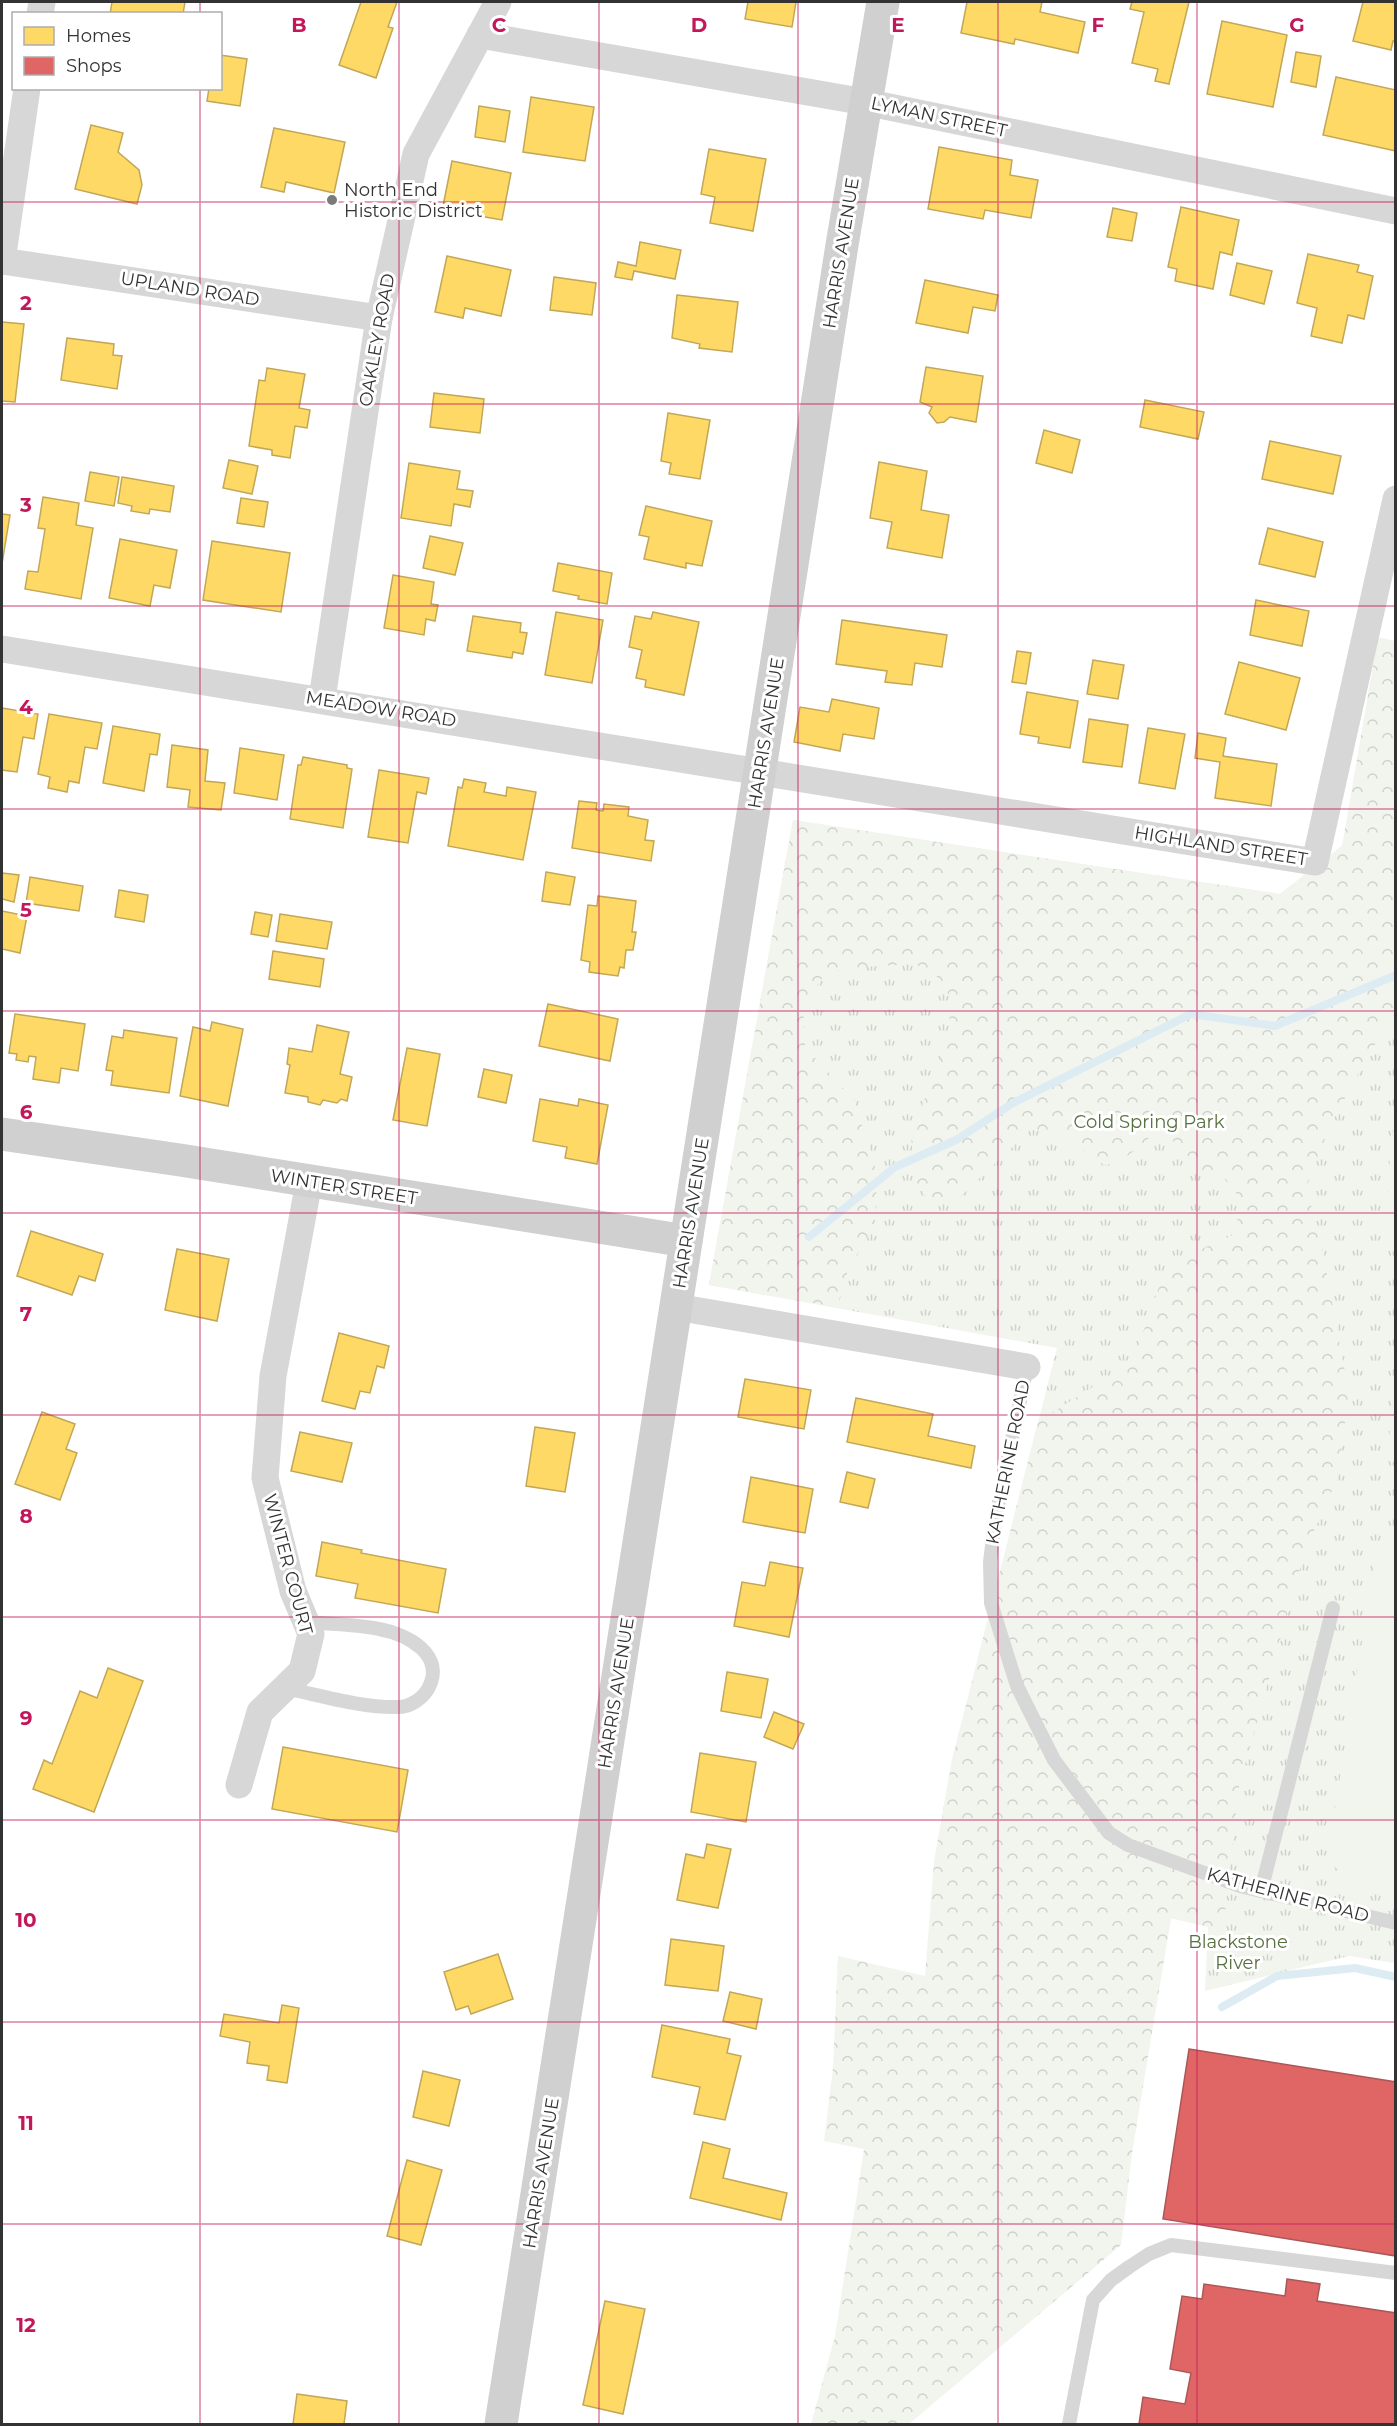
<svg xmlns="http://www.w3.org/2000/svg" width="1397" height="2426" viewBox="0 0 1397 2426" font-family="Montserrat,sans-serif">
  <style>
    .grass { fill: url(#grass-tufts) }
    .forest { fill: url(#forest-crowns) }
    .pitch { fill: #f1f5ed }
    .homes { fill: #ffd966; stroke: #c2a757; stroke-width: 1.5 }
    .shops { fill: #e06666; stroke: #ac5757; stroke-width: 1.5 }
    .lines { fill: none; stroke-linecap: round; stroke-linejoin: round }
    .stream { stroke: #ddebf3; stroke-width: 8 }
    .service { stroke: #d7d7d7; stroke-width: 14 }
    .minor { stroke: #d7d7d7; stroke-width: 27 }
    .secondary { stroke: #d0d0d0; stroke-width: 33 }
    .grid { fill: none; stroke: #c2185b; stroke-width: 1.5; stroke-opacity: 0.55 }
    .poi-dot { fill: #7a7a7a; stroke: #fff; stroke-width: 2 }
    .labels { text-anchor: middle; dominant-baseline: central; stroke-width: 6; stroke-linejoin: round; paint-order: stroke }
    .street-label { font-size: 18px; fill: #333; stroke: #fff }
    .poi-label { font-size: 18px; fill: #333; stroke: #fff; text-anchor: start }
    .park-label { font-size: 18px; fill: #56703f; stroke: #fff }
    .grid-label { font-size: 20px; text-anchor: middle; font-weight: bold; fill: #c2185b; stroke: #fff; stroke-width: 6; stroke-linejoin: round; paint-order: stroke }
  </style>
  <defs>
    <pattern id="grass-tufts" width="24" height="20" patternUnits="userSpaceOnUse" patternTransform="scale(1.5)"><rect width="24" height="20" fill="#f1f5ed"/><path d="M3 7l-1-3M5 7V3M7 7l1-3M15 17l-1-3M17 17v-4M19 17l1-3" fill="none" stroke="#cfd2cc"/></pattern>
    <pattern id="forest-crowns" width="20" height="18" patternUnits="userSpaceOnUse" patternTransform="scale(1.5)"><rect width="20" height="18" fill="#f1f5ed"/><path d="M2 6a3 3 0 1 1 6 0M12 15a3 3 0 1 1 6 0" fill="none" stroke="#cfd2cc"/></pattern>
  </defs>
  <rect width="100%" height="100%" fill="#fff"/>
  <!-- grass -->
  <path class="grass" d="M1395,701V1963L1349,1956L1205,1991L1208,1927L934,1862L952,1760L1057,1348L709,1285L793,820L1280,894L1342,846Z"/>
  <!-- forest -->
  <path class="forest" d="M1378,637L1395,641V1013L1366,1059L1330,1126L1306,1188L1320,1236L1349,1394L1337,1480L1305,1551L1239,1786L1223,1930L1171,1918L1132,2153L1121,2245L909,2424H811L835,2336L864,2149L824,2141L833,2068L838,1956L925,1976L934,1862L952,1760L1038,1422L1133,1361L1159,1287L1182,1258L1237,1233L1238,1195L1221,1175L1203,1171L1168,1136L1155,1133L1119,1163L1104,1165L1061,1133L1030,1130L958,1199L930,1202L915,1180L911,1135L949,1034L950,997L934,972L914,964L845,968L824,976L803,1004L805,1047L854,1100L877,1173L875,1226L849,1267L837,1307L709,1285L793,820L1280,894L1342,846Z"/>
  <!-- pitch -->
  <g class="pitch">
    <path d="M1395,1120V1253L1387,1245L1390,1151Z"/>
    <path d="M1395,1374L1396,1462H1395L1387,1461Z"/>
    <path d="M1395,1539V1891L1357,1889L1330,1862L1329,1845L1378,1543Z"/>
  </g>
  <!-- homes -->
  <g class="homes">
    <path d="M112,2H185L183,14H110Z"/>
    <path d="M361,2H397L388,27L393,28L376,78L339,65Z"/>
    <path d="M748,2H796L792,27L745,19Z"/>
    <path d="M967,2H1042L1040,12L1085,22L1078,53L1015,39L1014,44L961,33Z"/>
    <path d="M1132,2H1189L1169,84L1155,81L1158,69L1132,63L1144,12L1130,9Z"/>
    <path d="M1363,2H1396V41H1393L1391,50L1353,41Z"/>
    <path d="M1222,21L1287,35L1273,107L1207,94Z"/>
    <path d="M1296,52L1321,56L1316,87L1291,82Z"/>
    <path d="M220,55L247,59L240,106L207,101L209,88H220Z"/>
    <path d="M1336,77L1396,90V151L1323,135Z"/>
    <path d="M531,97L594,107L585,161L523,152Z"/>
    <path d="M479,106L510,111L505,142L475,137Z"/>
    <path d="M91,125L123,133L118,152L139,170L142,185L137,204L75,189Z"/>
    <path d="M274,128L345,142L334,193L286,182L284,192L261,187Z"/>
    <path d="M939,147L1012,160L1010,175L1038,180L1031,218L985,210L983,219L928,209Z"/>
    <path d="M709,149L766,159L753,231L710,223L715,197L701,194Z"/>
    <path d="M452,161L511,173L502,220L474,215V211L460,208L459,214L442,211Z"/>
    <path d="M1181,207L1239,220L1232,255L1220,252L1213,289L1175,281L1177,269L1168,267Z"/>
    <path d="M1113,208L1137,213L1132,241L1107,237Z"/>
    <path d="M640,242L681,250L675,279L634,271L632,280L615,277L618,262L636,266Z"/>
    <path d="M1308,254L1359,265L1357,272L1373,276L1364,319L1348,315L1342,343L1311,336L1317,308L1297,303Z"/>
    <path d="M447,256L511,270L501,316L465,308L463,318L435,312Z"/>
    <path d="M1237,263L1272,271L1264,304L1230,295Z"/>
    <path d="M554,277L596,283L592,315L550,310Z"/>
    <path d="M925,280L998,295L995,311L973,307L968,333L916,323Z"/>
    <path d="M677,295L738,302L732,352L699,348L700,344L672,338Z"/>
    <path d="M2,322L24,324L15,402L2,401Z"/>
    <path d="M67,338L114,344L113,355L122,356L117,389L61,380Z"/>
    <path d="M926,367L983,376L976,422L950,417L944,422L937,423L929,413L932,407L920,402Z"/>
    <path d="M267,368L305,374L299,408L310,410L307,428L295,426L290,458L272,455V450L249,446L259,380L265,381Z"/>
    <path d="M434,393L484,399L480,433L430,427Z"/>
    <path d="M1145,400L1204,412L1198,439L1140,427Z"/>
    <path d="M668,413L710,420L700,479L669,474L671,463L661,461Z"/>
    <path d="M1044,430L1080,440L1072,473L1036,463Z"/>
    <path d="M1270,441L1341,456L1333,494L1262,479Z"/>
    <path d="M229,460L258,466L252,494L223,488Z"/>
    <path d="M879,462L927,471L921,510L949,515L942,558L887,548L892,522L870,518Z"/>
    <path d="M409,463L460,471L457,489L473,491L470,507L454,504L451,526L401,518Z"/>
    <path d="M90,472L119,477L114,506L85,501Z"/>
    <path d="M122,477L174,486L170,512L150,509L149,514L131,511L132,506L118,503Z"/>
    <path d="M43,497L79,503L76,525L93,528L81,599L25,589L28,571L38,572L45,529L38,528Z"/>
    <path d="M241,498L268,502L264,527L237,523Z"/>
    <path d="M646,506L712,521L702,566L686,563V568L644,559L649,537L639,535Z"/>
    <path d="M2,514L10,515L2,564Z"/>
    <path d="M1268,528L1323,542L1315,577L1259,564Z"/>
    <path d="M430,536L463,543L455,575L423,568Z"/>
    <path d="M120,539L177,550L170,588L154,585L150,606L109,598Z"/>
    <path d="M212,541L290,553L281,612L203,600Z"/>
    <path d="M558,563L612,573L607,604L578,599L579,596L553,591Z"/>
    <path d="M393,575L434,582L431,604L438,605L435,621L426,619L424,635L384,628Z"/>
    <path d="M1256,600L1309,611L1302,646L1250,635Z"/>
    <path d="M556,612L603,620L592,683L545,675Z"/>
    <path d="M653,612L699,622L684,695L645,687L646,680L636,678L642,650L629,647L635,616L651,619Z"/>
    <path d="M473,616L521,623L520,632L527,633L523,654L513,652L512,658L467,651Z"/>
    <path d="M842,620L947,635L942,667L915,663L912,685L885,682L887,671L836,664Z"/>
    <path d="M1017,651L1031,653L1026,684L1012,682Z"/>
    <path d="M1093,660L1124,665L1118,699L1087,694Z"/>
    <path d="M1239,662L1300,678L1286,730L1225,714Z"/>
    <path d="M1027,692L1078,701L1070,748L1038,743L1039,737L1020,734Z"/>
    <path d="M832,699L879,708L874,739L843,734L840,751L794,742L800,707L829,712Z"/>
    <path d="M2,708L38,714L34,739L23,737L17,772L2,770Z"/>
    <path d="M49,714L102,723L97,749L85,747L79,783L69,781L67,792L48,788L50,777L38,774Z"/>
    <path d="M1089,719L1128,725L1122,767L1083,762Z"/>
    <path d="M113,726L160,734L157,755L150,754L144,791L103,783Z"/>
    <path d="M1148,728L1185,734L1175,789L1139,783Z"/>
    <path d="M1198,733L1226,738L1223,756L1277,764L1271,806L1215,798L1220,762L1195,758Z"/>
    <path d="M172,745L208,750L205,781L225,783L221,810L188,807L190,790L167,787Z"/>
    <path d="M240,748L284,755L277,800L234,793Z"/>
    <path d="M303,757L347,765V768L352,769L343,828L290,819L298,765H301Z"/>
    <path d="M379,770L429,778L426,794L417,792L408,843L368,837Z"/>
    <path d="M464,779L486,783L484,792L506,796L507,787L536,792L523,860L448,846L458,787L462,788Z"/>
    <path d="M579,801L597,803L596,810L603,811L604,804L629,807L628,816L648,820L645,840L654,841L651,861L572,848Z"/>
    <path d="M546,872L575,877L570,905L542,901Z"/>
    <path d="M2,873L19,875L14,902L2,899Z"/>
    <path d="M30,877L83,886L79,911L26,903Z"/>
    <path d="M119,890L148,895L144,922L115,917Z"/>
    <path d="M598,896L636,901L632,932H636L633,950H626L624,968L620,967L618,976L589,972L590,962L581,960L588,905L597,906Z"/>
    <path d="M2,911L27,916L20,953L2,949Z"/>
    <path d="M255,912L272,915L268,937L251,934Z"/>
    <path d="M280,914L332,922L327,949L276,941Z"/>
    <path d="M273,951L324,959L320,987L269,979Z"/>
    <path d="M548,1004L618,1019L610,1061L539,1046Z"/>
    <path d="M15,1014L85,1024L78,1071L61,1068L59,1083L33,1079L36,1057L29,1056L28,1062L16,1060L17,1054L9,1053Z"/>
    <path d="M212,1022L243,1029L228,1106L180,1096L193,1027L210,1031Z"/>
    <path d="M317,1025L349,1032L340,1074L352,1077L347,1101L341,1099L337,1103L323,1100L320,1105L308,1102V1097L285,1093L290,1065L287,1064L289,1048L312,1052Z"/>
    <path d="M124,1030L177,1038L169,1093L111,1085L113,1071L106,1070L112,1036L123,1038Z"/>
    <path d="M407,1048L440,1054L427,1126L393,1120Z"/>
    <path d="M484,1069L512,1075L506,1103L478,1097Z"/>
    <path d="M540,1099L578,1106L579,1099L608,1105L597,1164L565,1158L567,1147L533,1141Z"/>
    <path d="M31,1231L103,1254L95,1281L79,1276L72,1295L17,1276Z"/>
    <path d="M177,1249L229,1259L217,1321L165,1310Z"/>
    <path d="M339,1333L389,1346L384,1368L377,1366L370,1393L360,1391L355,1409L322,1401Z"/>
    <path d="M745,1379L811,1390L804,1429L738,1417Z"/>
    <path d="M856,1398L933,1414L928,1436L975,1446L971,1468L847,1442Z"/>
    <path d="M42,1412L75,1424L66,1449L77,1453L60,1500L15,1484Z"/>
    <path d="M535,1427L575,1433L565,1492L526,1486Z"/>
    <path d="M300,1432L352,1443L342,1482L291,1471Z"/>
    <path d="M847,1472L875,1479L868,1508L840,1502Z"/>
    <path d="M751,1477L813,1489L805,1533L743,1522Z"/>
    <path d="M322,1542L362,1550L361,1553L446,1569L438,1613L355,1598L358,1584L316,1576Z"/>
    <path d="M770,1562L803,1568L789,1637L734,1626L742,1582L765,1586Z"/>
    <path d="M108,1668L143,1681L94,1812L33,1789L44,1760L52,1764L80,1691L97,1698Z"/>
    <path d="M727,1672L768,1679L761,1718L721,1711Z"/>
    <path d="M774,1712L804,1724L793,1749L764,1737Z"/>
    <path d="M283,1747L408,1770L397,1832L272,1809Z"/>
    <path d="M700,1753L756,1762L746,1822L691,1812Z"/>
    <path d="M707,1844L731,1849L718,1908L677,1900L686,1854L704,1858Z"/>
    <path d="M671,1939L724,1946L718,1991L665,1985Z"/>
    <path d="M498,1954L513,1999L471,2014L468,2006L456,2010L444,1972Z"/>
    <path d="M730,1992L762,1999L756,2029L723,2021Z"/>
    <path d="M282,2005L299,2008L287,2083L267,2080L269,2066L247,2063L250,2042L220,2036L224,2014L279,2023Z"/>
    <path d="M662,2025L730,2039L727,2053L741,2056L725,2120L694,2114L700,2087L652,2077Z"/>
    <path d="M423,2071L460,2080L449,2126L413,2117Z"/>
    <path d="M703,2142L730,2149L723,2178L787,2193L781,2220L690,2198Z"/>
    <path d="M407,2160L442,2170L421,2245L387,2236Z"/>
    <path d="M605,2301L645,2309L623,2414L583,2405Z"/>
    <path d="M297,2394L347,2401L344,2424H293Z"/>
  </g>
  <!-- shops -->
  <g class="shops">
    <path d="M1189,2049L1396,2082V2256L1163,2219Z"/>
    <path d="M1287,2279L1320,2284L1317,2301L1396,2313V2424H1139L1143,2397L1185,2404L1191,2373L1170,2369L1182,2296L1202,2299L1204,2284L1285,2296Z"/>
  </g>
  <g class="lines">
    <!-- stream -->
    <g class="stream">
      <path d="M809,1237L895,1167L956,1140L1013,1103L1191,1014L1275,1026L1396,975"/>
      <path d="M1222,2007L1277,1976L1355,1968L1396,1977"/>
    </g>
    <!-- service -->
    <g class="service">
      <path d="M1027,1367L995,1521L990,1562L991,1603L1017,1686L1054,1760L1109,1833L1128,1845L1240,1886L1396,1923"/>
      <path d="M284,1688C319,1695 362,1708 398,1707C410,1707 422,1699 428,1689C447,1655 407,1634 379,1629C356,1624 330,1624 306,1622"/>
      <path d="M1261,1891L1333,1608"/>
      <path d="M1069,2424L1093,2300L1111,2280L1129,2267L1149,2254L1171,2245L1396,2273"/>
    </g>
    <!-- minor -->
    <g class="minor">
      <path d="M40,14L42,2"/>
      <path d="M480,35L865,102L1396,211"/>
      <path d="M2,261L379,318"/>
      <path d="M2,261L27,88"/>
      <path d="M2,649L1315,862L1396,499"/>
      <path d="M322,699L379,318L416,154L498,2"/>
      <path d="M676,1307L1027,1367"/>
      <path d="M239,1785L260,1712L302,1671L311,1634L293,1591L265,1478L273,1376L309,1182"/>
    </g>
    <!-- secondary -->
    <g class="secondary">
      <path d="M2,1134L180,1160L686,1241"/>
      <path d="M501,2424L842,245L883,2"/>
    </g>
  </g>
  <!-- grid -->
  <path class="grid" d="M200,2V14M399,2V2424M599,2V2424M798,2V2424M998,2V2424M1197,2V2424M200,88V2424M2,202H1396M2,404H1396M2,606H1396M2,809H1396M2,1011H1396M2,1213H1396M2,1415H1396M2,1617H1396M2,1820H1396M2,2022H1396M2,2224H1396"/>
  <!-- markers -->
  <circle class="poi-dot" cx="332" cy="200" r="6"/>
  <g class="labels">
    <!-- street labels -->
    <g class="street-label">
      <text transform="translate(939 117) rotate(12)">LYMAN STREET</text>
      <text transform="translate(841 253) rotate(-81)">HARRIS AVENUE</text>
      <text transform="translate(190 289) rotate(9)">UPLAND ROAD</text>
      <text transform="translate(377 340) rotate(-80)">OAKLEY ROAD</text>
      <text transform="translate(381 709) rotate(9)">MEADOW ROAD</text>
      <text transform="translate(766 733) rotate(-81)">HARRIS AVENUE</text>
      <text transform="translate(1221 846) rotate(9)">HIGHLAND STREET</text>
      <text transform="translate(344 1187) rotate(9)">WINTER STREET</text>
      <text transform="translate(691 1213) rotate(-81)">HARRIS AVENUE</text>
      <text transform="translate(1008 1462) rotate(-79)">KATHERINE ROAD</text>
      <text transform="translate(288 1564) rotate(75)">WINTER COURT</text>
      <text transform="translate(616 1693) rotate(-81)">HARRIS AVENUE</text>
      <text transform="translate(1288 1895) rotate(15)">KATHERINE ROAD</text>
      <text transform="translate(541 2173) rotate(-81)">HARRIS AVENUE</text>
    </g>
    <!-- poi labels -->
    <g class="poi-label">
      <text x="344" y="190">North End<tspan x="344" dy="21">Historic District</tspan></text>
    </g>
    <!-- park labels -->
    <g class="park-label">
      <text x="1149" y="1122">Cold Spring Park</text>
      <text x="1238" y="1942">Blackstone<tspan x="1238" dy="21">River</tspan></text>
    </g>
  </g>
  <g class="grid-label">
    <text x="299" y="32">B</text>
    <text x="499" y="32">C</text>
    <text x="699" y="32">D</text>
    <text x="898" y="32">E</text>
    <text x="1098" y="32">F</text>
    <text x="1297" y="32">G</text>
    <text x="26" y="310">2</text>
    <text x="26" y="512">3</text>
    <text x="26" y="714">4</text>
    <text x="26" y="917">5</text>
    <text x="26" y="1119">6</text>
    <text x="26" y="1321">7</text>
    <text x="26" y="1523">8</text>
    <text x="26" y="1725">9</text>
    <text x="26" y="1927">10</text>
    <text x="26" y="2130">11</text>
    <text x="26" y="2332">12</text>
  </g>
  <!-- border -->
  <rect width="1397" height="2426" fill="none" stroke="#333333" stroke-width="6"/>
  <!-- legend -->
  <rect x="12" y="12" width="210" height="78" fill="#ffffff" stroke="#adadad" stroke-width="1.5"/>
  <rect x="24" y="27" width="30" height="18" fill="#ffd966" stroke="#adadad" stroke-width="1.5"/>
  <text x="66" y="42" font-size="18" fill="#333333">Homes</text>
  <rect x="24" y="57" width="30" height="18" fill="#e06666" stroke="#adadad" stroke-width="1.5"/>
  <text x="66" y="72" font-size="18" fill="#333333">Shops</text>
</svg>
